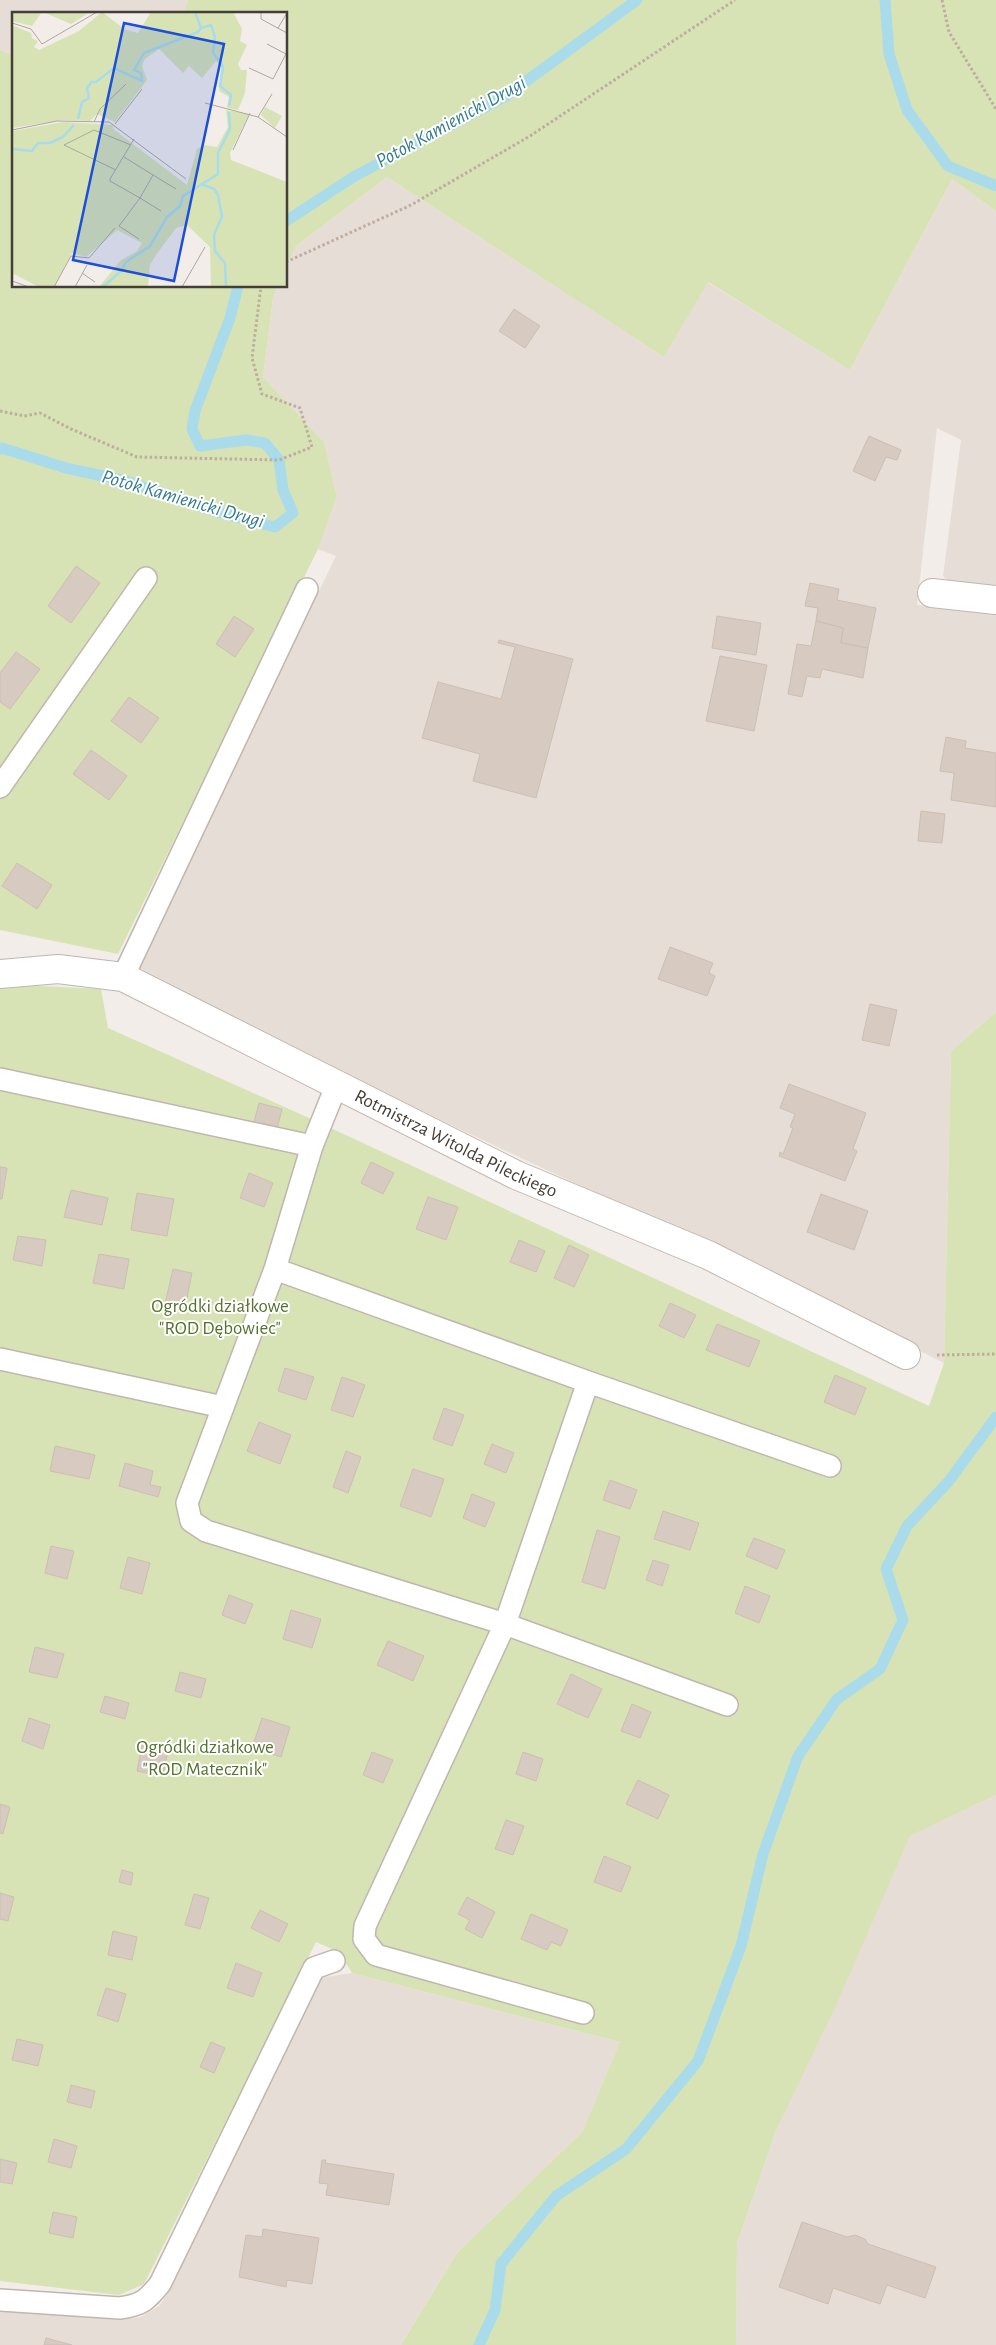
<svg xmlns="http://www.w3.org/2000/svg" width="996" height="2345" viewBox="0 0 996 2345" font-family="'Alegreya Sans',sans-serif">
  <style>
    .residential { fill: #e6ded6 }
    .green { fill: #d7e3b4 }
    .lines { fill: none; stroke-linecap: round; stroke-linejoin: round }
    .stream { stroke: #a9dbea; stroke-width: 11 }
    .building { fill: #d6cac1; stroke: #cdbeb2 }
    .lane-casing { stroke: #c0b6ae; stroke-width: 24 }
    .street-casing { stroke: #c0b6ae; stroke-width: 30 }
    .path { stroke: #bead9e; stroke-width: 3; stroke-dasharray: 2.5 2.5; stroke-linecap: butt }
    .lane { stroke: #fff; stroke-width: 21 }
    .street { stroke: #fff; stroke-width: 28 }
    .labels { text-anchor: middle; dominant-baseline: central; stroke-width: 4; stroke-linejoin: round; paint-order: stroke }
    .street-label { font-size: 19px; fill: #453d37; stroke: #fff }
    .park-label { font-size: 19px; fill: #55722f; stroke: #fff }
    .water-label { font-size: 20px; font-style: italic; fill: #337b92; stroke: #fff }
    .inset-river { fill: none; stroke: #a9dbea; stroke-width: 2.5 }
    .inset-road { fill: none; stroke: #ada7a1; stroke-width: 1 }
    .view { fill: #1d4ed8; fill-opacity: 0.15; stroke: #1d4ed8; stroke-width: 2.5 }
    .inset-edge { fill: none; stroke: #453d37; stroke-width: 2.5 }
  </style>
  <rect width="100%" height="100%" fill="#f2ede8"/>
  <!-- residential -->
  <g class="residential">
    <path d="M0,0H188L183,14H14V56L0,50Z"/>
    <path d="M387,177L664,357L707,282L850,370L952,179L996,211V589L953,585L943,576L961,440L937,428L917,605L996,611V1012L951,1051L944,1363L711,1247L351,1078L140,968L137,963L336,556L318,549L337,497L324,442L263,377L273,298L278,286H286V268L296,246Z"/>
    <path d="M996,1795V2345H736L737,2243L777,2128L910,1836Z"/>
    <path d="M352,1973L620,2042L582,2132L457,2253L401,2345H0V2312L6,2310L18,2308L120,2320L141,2317L159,2306L169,2292L319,1978Z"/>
  </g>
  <!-- green -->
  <g class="green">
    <path d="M188,0H996V211L952,179L850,370L708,282L664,357L387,177L296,246L286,268V14H183Z"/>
    <path d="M0,50L14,56V286H278L273,298L263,377L324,442L337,497L318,549L118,954L0,930Z"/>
    <path d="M0,984L101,989L108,1028L309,1118L929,1406L944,1363L951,1051L996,1012V1795L910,1836L834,2010L777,2128L737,2243L736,2345H401L457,2253L582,2132L620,2042L352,1973L339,1952L316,1942L144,2284L119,2295L0,2281Z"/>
  </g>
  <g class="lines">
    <!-- stream -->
    <g class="stream">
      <path d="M885,0L889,54L907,110L948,166L996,186"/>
      <path d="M286,221L355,176L506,96L637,0"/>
      <path d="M0,449L2,448L66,468L126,481L217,512L275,527L293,513L283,490L279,460L265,443L246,440L200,446L192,429L195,411L230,318L238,286"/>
      <path d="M479,2345L495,2310L501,2264L556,2196L626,2149L698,2061L741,1946L763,1854L798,1756L837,1699L880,1669L903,1620L886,1569L907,1526L949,1481L996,1417"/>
    </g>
  </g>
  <!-- building -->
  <g class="building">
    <path d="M514,309L540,326L525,348L499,331Z"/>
    <path d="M869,436L901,450L897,460L886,457L875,481L853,471Z"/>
    <path d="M76,566L100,583L71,623L48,606Z"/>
    <path d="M810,583L839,589L837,600L876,608L868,648L841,643L843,628L816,621L818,608L805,606Z"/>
    <path d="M234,616L254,629L235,657L216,644Z"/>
    <path d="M717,616L761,623L756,655L712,648Z"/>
    <path d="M816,621L843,628L841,643L868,648L863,678L822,669L820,678L807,676L802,697L788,694L797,644L811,646Z"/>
    <path d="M499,640L573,659L536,798L473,781L480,754L422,738L438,682L501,699L515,647L498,643Z"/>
    <path d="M16,652L40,669L10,709L0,702V673Z"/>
    <path d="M720,656L767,665L754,731L706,721Z"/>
    <path d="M129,697L159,718L141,743L111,721Z"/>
    <path d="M946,737L966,741L965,748L996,753V807L951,800L954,773L940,771Z"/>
    <path d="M91,750L127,776L109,800L73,774Z"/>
    <path d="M921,811L945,814L942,843L918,841Z"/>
    <path d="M17,863L52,885L37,909L2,886Z"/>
    <path d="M670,947L713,963L709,973L715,976L707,996L658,979Z"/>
    <path d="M870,1004L897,1010L889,1046L862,1040Z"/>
    <path d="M789,1084L866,1113L853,1149L857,1151L845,1181L779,1156L780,1152L783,1154L793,1128L790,1127L795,1114L780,1108Z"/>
    <path d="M259,1103L282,1109L277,1129L254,1122Z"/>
    <path d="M371,1162L394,1173L383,1194L361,1183Z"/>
    <path d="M0,1167L7,1168L2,1199H0Z"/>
    <path d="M249,1173L273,1183L264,1207L240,1198Z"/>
    <path d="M71,1190L108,1198L102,1225L64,1217Z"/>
    <path d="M137,1193L174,1199L167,1236L131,1230Z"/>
    <path d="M821,1194L868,1211L854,1250L807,1232Z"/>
    <path d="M428,1197L458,1207L446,1240L416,1229Z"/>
    <path d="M18,1236L46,1240L42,1266L13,1260Z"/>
    <path d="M519,1240L545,1251L536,1272L510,1262Z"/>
    <path d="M569,1245L589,1255L574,1287L554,1278Z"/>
    <path d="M99,1254L129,1259L124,1289L93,1283Z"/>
    <path d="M173,1269L192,1273L185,1308L165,1304Z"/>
    <path d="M670,1303L696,1315L684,1338L659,1326Z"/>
    <path d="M717,1324L760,1341L749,1367L706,1350Z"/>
    <path d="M285,1368L314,1377L306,1400L278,1391Z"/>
    <path d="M835,1375L866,1388L855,1415L824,1402Z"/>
    <path d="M342,1377L365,1385L353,1417L331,1410Z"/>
    <path d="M444,1408L464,1415L452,1446L433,1439Z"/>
    <path d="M259,1422L291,1435L280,1464L247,1451Z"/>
    <path d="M492,1444L514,1453L506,1473L484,1464Z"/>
    <path d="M55,1446L95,1455L89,1479L50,1471Z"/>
    <path d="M346,1451L361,1457L348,1493L333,1487Z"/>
    <path d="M125,1463L153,1471L150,1485L161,1487L158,1497L119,1486Z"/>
    <path d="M413,1469L444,1479L431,1517L400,1506Z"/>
    <path d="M610,1480L637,1490L630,1509L603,1500Z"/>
    <path d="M472,1494L495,1503L485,1527L463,1518Z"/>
    <path d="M663,1511L699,1523L690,1550L654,1539Z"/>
    <path d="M597,1530L620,1537L605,1589L582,1582Z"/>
    <path d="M754,1538L785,1550L777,1569L746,1556Z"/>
    <path d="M51,1546L74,1551L67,1579L45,1573Z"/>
    <path d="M128,1557L150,1563L142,1594L120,1588Z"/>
    <path d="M653,1560L669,1565L662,1586L646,1580Z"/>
    <path d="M745,1586L770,1596L759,1623L735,1613Z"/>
    <path d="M229,1595L253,1604L245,1624L222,1615Z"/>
    <path d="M291,1610L321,1619L312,1648L283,1639Z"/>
    <path d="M388,1641L424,1656L413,1681L377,1665Z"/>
    <path d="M35,1647L64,1654L57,1678L29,1672Z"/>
    <path d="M180,1672L206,1679L201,1698L175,1691Z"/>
    <path d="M571,1674L602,1689L588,1718L557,1704Z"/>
    <path d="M105,1696L129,1703L125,1719L100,1712Z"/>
    <path d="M632,1704L651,1712L640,1738L621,1731Z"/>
    <path d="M29,1718L50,1725L43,1749L22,1741Z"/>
    <path d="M262,1718L290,1727L281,1757L252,1748Z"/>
    <path d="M142,1745L168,1750L163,1776L137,1771Z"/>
    <path d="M372,1752L393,1760L383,1783L363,1775Z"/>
    <path d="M523,1752L543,1759L536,1781L516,1774Z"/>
    <path d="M638,1780L669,1795L658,1819L626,1804Z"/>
    <path d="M0,1804L10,1807L3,1834L0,1833Z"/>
    <path d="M506,1820L524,1826L513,1855L495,1849Z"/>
    <path d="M604,1856L631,1867L621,1892L594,1882Z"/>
    <path d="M122,1870L133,1873L131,1885L119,1882Z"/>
    <path d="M0,1893L14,1897L8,1921L0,1919Z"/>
    <path d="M194,1894L209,1898L200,1929L185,1925Z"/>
    <path d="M467,1897L495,1912L482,1938L465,1929L470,1920L458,1914Z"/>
    <path d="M260,1910L288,1924L279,1942L251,1928Z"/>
    <path d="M531,1914L568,1930L561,1946L551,1942L547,1950L521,1939Z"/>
    <path d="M113,1931L137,1937L132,1960L108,1955Z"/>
    <path d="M236,1963L262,1973L253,1997L227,1988Z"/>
    <path d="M106,1988L126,1994L118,2022L97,2015Z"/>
    <path d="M17,2039L43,2045L38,2066L12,2060Z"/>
    <path d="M211,2042L225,2048L214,2073L200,2067Z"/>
    <path d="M71,2085L95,2091L91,2108L67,2102Z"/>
    <path d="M54,2139L77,2146L71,2168L48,2162Z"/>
    <path d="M0,2159L17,2163L12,2184L0,2182Z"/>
    <path d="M322,2160H326L325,2163L394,2174L389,2205L326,2195L328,2184L319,2183Z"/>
    <path d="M53,2212L77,2217L73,2238L49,2233Z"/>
    <path d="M802,2222L847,2237L855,2235L865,2239L868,2244L936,2267L925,2298L887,2285L880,2304L833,2288L828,2304L779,2287Z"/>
    <path d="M263,2229L319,2238L312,2284L287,2280L286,2287L239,2277L246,2235L262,2237Z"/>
    <path d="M46,2338L72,2345H44Z"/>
  </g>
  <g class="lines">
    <!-- lane casing -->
    <g class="lane-casing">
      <g id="lane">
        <path d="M0,787L146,578"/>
        <path d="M123,977L307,589"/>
        <path d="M0,1079L312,1146"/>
        <path d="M275,1269L588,1382L505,1624L206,1531L191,1521L187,1503L275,1269L312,1146L337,1084"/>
        <path d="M0,1359L223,1407"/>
        <path d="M588,1382L830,1466"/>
        <path d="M583,2013L376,1955L364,1939L365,1926L505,1624L727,1705"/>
        <path d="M0,2300L120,2308C142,2305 147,2300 160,2284L314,1968L334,1961"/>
      </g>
    </g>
    <!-- street casing -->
    <g class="street-casing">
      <g id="street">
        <path d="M932,593L996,600"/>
        <path id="s1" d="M0,974L58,969L123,977L516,1175L708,1255L906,1355"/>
      </g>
    </g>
    <!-- path -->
    <g class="path">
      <path d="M942,0L949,32L996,109"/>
      <path d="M286,262L411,205L530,136L735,0"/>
      <path d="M0,411L24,416L40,413L71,429L137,457L279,460L312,447L300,408L262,394L252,358L261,286"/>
      <path d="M937,1355L996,1354"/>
    </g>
    <!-- lane -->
    <use href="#lane" class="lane"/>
    <!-- street -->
    <use href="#street" class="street"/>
  </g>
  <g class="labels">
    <!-- street labels -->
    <g class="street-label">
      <text stroke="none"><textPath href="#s1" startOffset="496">Rotmistrza Witolda Pileckiego</textPath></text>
    </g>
    <!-- park labels -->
    <g class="park-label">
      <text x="220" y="1306">Ogródki działkowe<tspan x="220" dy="22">"ROD Dębowiec"</tspan></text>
      <text x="205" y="1747">Ogródki działkowe<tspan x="205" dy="22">"ROD Matecznik"</tspan></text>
    </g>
    <!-- water labels -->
    <g class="water-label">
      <text transform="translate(451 122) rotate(-29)">Potok Kamienicki Drugi</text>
      <text transform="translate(183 499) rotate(16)">Potok Kamienicki Drugi</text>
    </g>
  </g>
  <!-- overview -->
  <g transform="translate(12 12)">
    <rect width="275" height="275" fill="#f2ede8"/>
    <path d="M0,0H30L20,14L0,9ZM31,0H78L59,12ZM90,0L114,18L126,21L139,0H221L230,17L228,29L235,33L226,52L229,58H235L233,81L226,98L215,96L217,85L207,79L210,56L204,49L190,66L177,54L171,61L147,37L133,47L130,54L135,68L103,110L85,102L78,109L52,108L0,116V13L19,21L20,26L26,29L22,35L27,38L67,19ZM253,95L270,104L263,116L249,103ZM214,98L237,102L218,141L219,148L275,170V275H199L198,235L175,213L164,216L144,243L138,253L136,275H87L109,248L125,239L130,231L105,218L74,245L60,241L42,275H27L0,261V119L52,110L101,113V117L175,173L185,137L192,133L205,135L216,115Z" fill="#d7e3b4"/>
    <path class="inset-river" d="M189,16L199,13L203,25L201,41L211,54L208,74L219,83L217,94M66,107L70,90L77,86L75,77L79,70H84L102,56L130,69L129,61L122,58L132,41L186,20L189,16L183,0M0,137L20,139L26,131H38L51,125L62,113M189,172L202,177L206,183L210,204L202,223L203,239L213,251L214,275M91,275L109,259L114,250L138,234L155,205L168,194L171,184L206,162V141L218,117L217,100"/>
    <path class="inset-road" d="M249,0V7L275,21M0,11L19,17L30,32L85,0M266,16L275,1M255,32L274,42M237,56L261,67L275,40M193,91L246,105L275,125M246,105L260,82M82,110L88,97L114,72M103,112L130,77M0,118L45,109L97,110L174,167M221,138L238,101M112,145L141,163L128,186L98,169V167L122,127M104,158L52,133L82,118L119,133M141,163L164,177M127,227L107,214L128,186L149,199M70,261L83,270M0,269L17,275M42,275L59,244L77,246L103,216M63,275L75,253M170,275L193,235"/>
    <path class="view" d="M112,11L212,32L162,269L61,248Z"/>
    <rect width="275" height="275" class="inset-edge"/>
  </g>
</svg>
